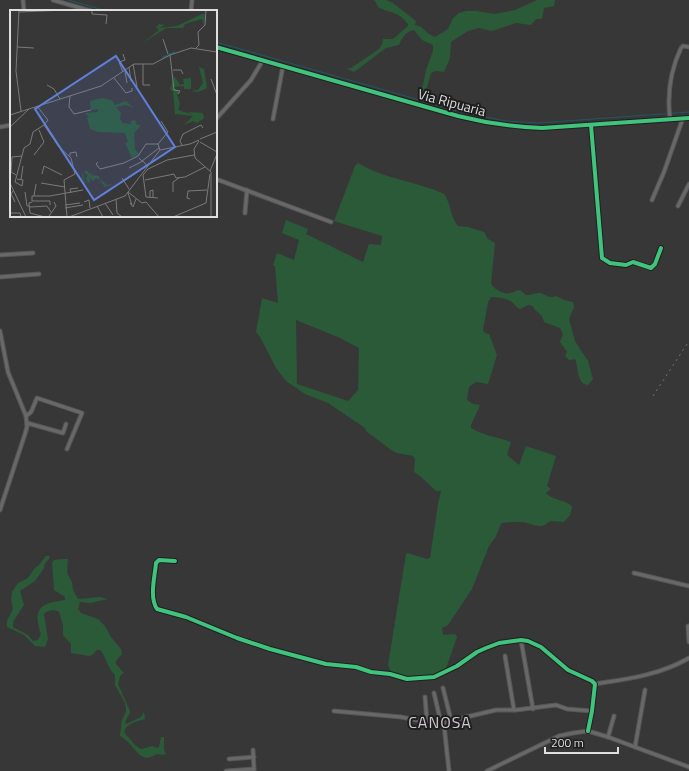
<svg xmlns="http://www.w3.org/2000/svg" width="689" height="771" viewBox="0 0 689 771" font-family="'Titillium Web',sans-serif">
  <style>
    .green { fill: #2a5a37; fill-rule: evenodd }
    .lines { fill: none; stroke-linecap: round; stroke-linejoin: round }
    .stream { stroke: #215665; stroke-width: 1 }
    .minor-casing { stroke: #555556; stroke-width: 5 }
    .minor { stroke: #696869; stroke-width: 3 }
    .rail { stroke: #727272; stroke-width: 1; stroke-dasharray: 2 4; stroke-linecap: butt }
    .cycleway-casing { stroke: #1f1e1f; stroke-width: 6 }
    .cycleway { stroke: #40c37c; stroke-width: 4 }
    .labels { text-anchor: middle; dominant-baseline: central; stroke-width: 4; stroke-linejoin: round; paint-order: stroke }
    .street-label { font-size: 14px; fill: #dfdee0; stroke: #1f1e1f }
    .quarter-label { font-size: 16px; letter-spacing: 1px; fill: #cecbcf; stroke: #1f1e1f }
    .inset-river { fill: none; stroke: #215665; stroke-width: 2 }
    .inset-road { fill: none; stroke: #7b7a7b; stroke-width: 1 }
    .view { fill: #6180db; fill-opacity: 0.15; stroke: #6180db; stroke-width: 2 }
    .inset-edge { fill: none; stroke: #dfdee0; stroke-width: 2 }
  </style>
  <rect width="100%" height="100%" fill="#383738"/>
  <!-- green -->
  <g class="green">
    <path d="M374,0H386L393,3L416,21L415,25L421,27L429,34L435,37L448,29L453,18L459,13L466,11H476L495,14L515,10L537,0H555L554,6L544,8L542,19H536L531,25L516,23L492,31L479,28L468,31L451,42L450,58L444,72L436,71L431,73L425,94L421,93L427,67L433,51V45L422,40L414,30C406,31 402,38 399,45L386,48L354,72L346,68H351L379,49L382,44L383,39H393L408,26V24C397,11 394,14 379,8Z"/>
    <path d="M358,163C384,179 416,181 444,194C451,203 450,217 458,226L468,227L484,232L488,239L495,243L491,283C493,289 504,295 510,293C514,293 516,290 520,290L526,295C530,295 536,293 540,293C547,295 549,299 556,296L564,300L573,302L574,307L569,319L575,341L588,361L593,379L588,385C576,383 579,368 575,359L569,360L565,356L567,352L560,342L563,334L560,328L544,322L542,316L534,309L533,306L528,305L520,309C516,307 516,306 513,303C508,298 497,297 491,297L488,302L483,330L485,333L489,334L497,355L488,384L476,382L469,387L467,400L473,404L480,405L471,425V428C484,436 498,437 511,442L507,455L519,465L526,446L556,456L547,486L551,489L546,493C553,501 568,500 572,507L570,515L564,522L550,521C540,531 533,523 522,522C515,522 508,522 502,523L501,524L495,538L489,546L472,589L448,625L442,628L443,635L455,634L457,637L445,671C428,678 407,681 391,672L388,665L406,554L408,553L427,559L430,558L438,504L441,491H436L420,476L414,472L415,459L413,456L397,453L391,450L366,431L365,428L328,403L305,394L286,381L276,368L260,337L256,332L262,298L278,303L275,266L273,265L277,253L294,260L299,240L282,233L286,220L308,229L306,234L363,262L369,244L381,245L382,236L334,221L355,166ZM296,320L340,338L359,348L358,390L348,401L297,384Z"/>
    <path d="M46,556H50L49,559L45,563L44,568L35,581L20,591L24,605L13,622V627L28,635L33,641L38,640L41,634C36,619 34,606 53,602C57,601 61,601 65,600V597L54,590L52,562L54,560C58,559 64,559 68,559L67,573L72,582L73,590L78,599L100,597L108,599L90,603L80,602L78,609L81,613L98,619L105,626L111,637L121,649L122,654L116,661V664L124,673L120,676L118,684L130,711V713L125,722L126,724L141,717L144,712L145,719C139,721 122,724 125,734C126,736 129,737 130,739C134,744 136,747 142,749L152,746L157,748L159,747L161,737H164V750L166,754L164,755L157,754C143,763 139,754 130,744C128,741 123,738 120,736L122,719L126,712V709L125,703L115,685V675C107,668 107,658 100,650H97L92,655L89,656L71,653V644L63,635V625L59,612C55,609 47,610 44,614L48,639L45,647L35,646L24,635L7,627V621L13,609L11,600L12,592L18,583L28,578L34,569L39,565Z"/>
  </g>
  <g class="lines">
    <!-- stream -->
    <g class="stream">
      <path d="M68,0L107,11"/>
      <path d="M216,42L465,113L506,121L538,123L689,112"/>
    </g>
    <!-- minor casing -->
    <g class="minor-casing">
      <g id="minor">
        <path d="M23,0L24,11"/>
        <path d="M53,0L91,11"/>
        <path d="M191,11L192,0"/>
        <path d="M216,47L458,116C486,123 513,127 542,128L689,118"/>
        <path d="M216,119L251,80L263,60"/>
        <path d="M273,119L283,66"/>
        <path d="M670,119C667,94 670,71 681,48L683,46L689,47"/>
        <path d="M591,125L602,258L610,263L626,265L633,262L651,268L655,264L661,248"/>
        <path d="M0,127L11,125"/>
        <path d="M216,179L331,222"/>
        <path d="M652,200L664,172L683,118"/>
        <path d="M678,206L689,184"/>
        <path d="M245,213L247,190"/>
        <path d="M0,255L33,253"/>
        <path d="M0,277L39,274"/>
        <path d="M0,331L8,372L26,416L27,427L25,434L0,510"/>
        <path d="M26,416L31,412L37,398L82,413L67,449"/>
        <path d="M27,423L63,433L66,424"/>
        <path d="M175,561L159,560L156,563C155,576 149,597 157,609L186,617L237,638L270,649L326,664L356,667L371,672L390,674L407,679L434,677L457,666L477,652L486,648L499,643L521,640L528,641L541,647L568,670L592,681L595,684L592,711L588,731"/>
        <path d="M634,573L689,586"/>
        <path d="M688,626L689,642"/>
        <path d="M521,640L533,709"/>
        <path d="M505,656L514,710"/>
        <path d="M595,684C627,679 660,675 689,658"/>
        <path d="M443,688L451,720"/>
        <path d="M434,693L441,723L496,710H516L556,705L567,709L592,711"/>
        <path d="M425,697L427,722"/>
        <path d="M334,711L401,717L432,723H443L444,725L449,771"/>
        <path d="M608,737L614,716"/>
        <path d="M635,747L645,690"/>
        <path d="M253,750L254,769"/>
        <path d="M229,759L254,757"/>
        <path d="M226,771L254,769"/>
        <path d="M487,771L559,736L573,733L588,731L608,737L689,767"/>
      </g>
    </g>
    <!-- minor -->
    <use href="#minor" class="minor"/>
    <!-- rail -->
    <path class="rail" d="M653,396L689,341"/>
    <!-- cycleway casing -->
    <g class="cycleway-casing">
      <g id="cycleway">
        <path d="M216,47L458,116C486,123 513,127 542,128L689,118"/>
        <path d="M591,125L602,258L610,263L626,265L633,262L651,268L655,264L661,248"/>
        <path d="M175,561L159,560L156,563C155,576 149,597 157,609L186,617L237,638L270,649L326,664L356,667L371,672L390,674L407,679L434,677L457,666L477,652L486,648L499,643L521,640L528,641L541,647L568,670L592,681L595,684L592,711L588,731"/>
      </g>
    </g>
    <!-- cycleway -->
    <use href="#cycleway" class="cycleway"/>
  </g>
  <g class="labels">
    <!-- street labels -->
    <g class="street-label">
      <text transform="translate(452 102) rotate(15)">Via Ripuaria</text>
    </g>
    <!-- quarter labels -->
    <g class="quarter-label">
      <text x="440" y="722">CANOSA</text>
    </g>
  </g>
  <!-- overview -->
  <g transform="translate(10 10)">
    <rect width="207" height="207" fill="#383738"/>
    <path d="M192,4H195L194,16L192,9L175,14L173,18H156L133,33L149,20L146,17L149,14L155,15L149,18L167,16ZM189,57L194,59L197,78L188,82L181,81L188,80L193,73ZM164,66L170,75L174,74L173,69L181,68V79H174V76L163,77L169,82L167,85L170,94L168,100L181,104H183L179,103V102L193,103L194,108L187,113L183,111L174,115L183,106L165,104L163,81L160,80ZM92,88L102,90L105,95L116,91L124,98L116,95L106,97L111,103L110,109L113,113L121,114V111L125,110L127,115H131L124,123L125,139L129,144L122,148L115,133L118,132L115,123L88,122L80,119L77,108L79,107L75,103L88,102V99L81,100L80,91ZM76,160L80,164L83,162L81,165L89,166V169L95,173V175L97,173L96,176L101,174L102,175L95,177L90,170L86,168L83,171L79,167L80,172L74,173L72,168L73,161L74,172H78L76,169L78,165L74,162Z" fill="#2a5a37"/>
    <path class="inset-river" d="M152,48L165,42"/>
    <path class="inset-road" d="M9,0L6,61L11,101M82,0V4L97,5L96,14M9,2L55,0M153,29L158,44M7,37L24,38M186,38L189,35L188,22L195,15L196,0M160,45L164,80L170,81L168,84M207,45V68M123,54L127,77M133,54V75H140M119,57L121,71M163,60H171L173,64M115,61L117,73M113,62L109,52L115,50L113,44M104,68L116,83L122,81V78M201,69L207,85M37,75L44,79L50,89M60,86L59,97L64,104L81,100M27,96L38,110L34,115L49,137L61,148L65,164L54,170L57,207M0,105L91,76L124,54H143L160,45L181,38L207,42M0,117L19,99M190,129L207,122M189,131L184,139L185,148L201,162V207M190,132L207,142M148,134L158,122L151,111M172,135L170,131L173,124L191,115L193,118M24,145L34,132L29,120M60,146V143L66,142L67,147M129,148L132,151L149,138M88,152L86,154L90,159L114,153L128,146L136,134H148L150,140M119,158L133,151L138,157M200,161L207,144M32,164L34,156L52,165M6,165L1,162L2,147L12,146M112,168L119,179M7,169L13,170L12,176L5,172L14,138L20,134L23,122L34,115M11,170L13,156M135,170L164,164L166,168L175,167L195,157M0,173L16,207M31,173L55,177M3,181L1,184L5,192M15,182L17,196H19M118,182L132,193L136,192L149,207M163,182V172L169,168M61,183L60,179L68,178M118,183L122,195M24,186L26,174M140,188V181L143,180V188M148,188L136,187L133,165L138,159L157,150L184,145M106,189L107,203L112,207M180,189L177,188L178,181L197,180M22,192L19,193L20,203L35,207M74,192L79,190L80,198M95,193L103,205M120,193L123,197L126,189M40,195V191H22V186H40L73,180M55,195L70,193M87,196L93,207M20,197L37,196L41,202M55,198L73,195M0,203H10L11,207M39,206L46,196L44,192M59,207L115,186L150,140L180,134L189,130M163,207L196,193L200,164"/>
    <path class="view" d="M106,46L165,137L84,190L25,99Z"/>
    <rect width="207" height="207" class="inset-edge"/>
  </g>
  <!-- scale -->
  <path d="M545 747v6h73v-6" fill="none" stroke="#dfdee0" stroke-width="2"/>
  <text x="551" y="747" font-size="12" fill="#dfdee0" stroke="#1f1e1f" stroke-width="3" paint-order="stroke">200 m</text>
</svg>
